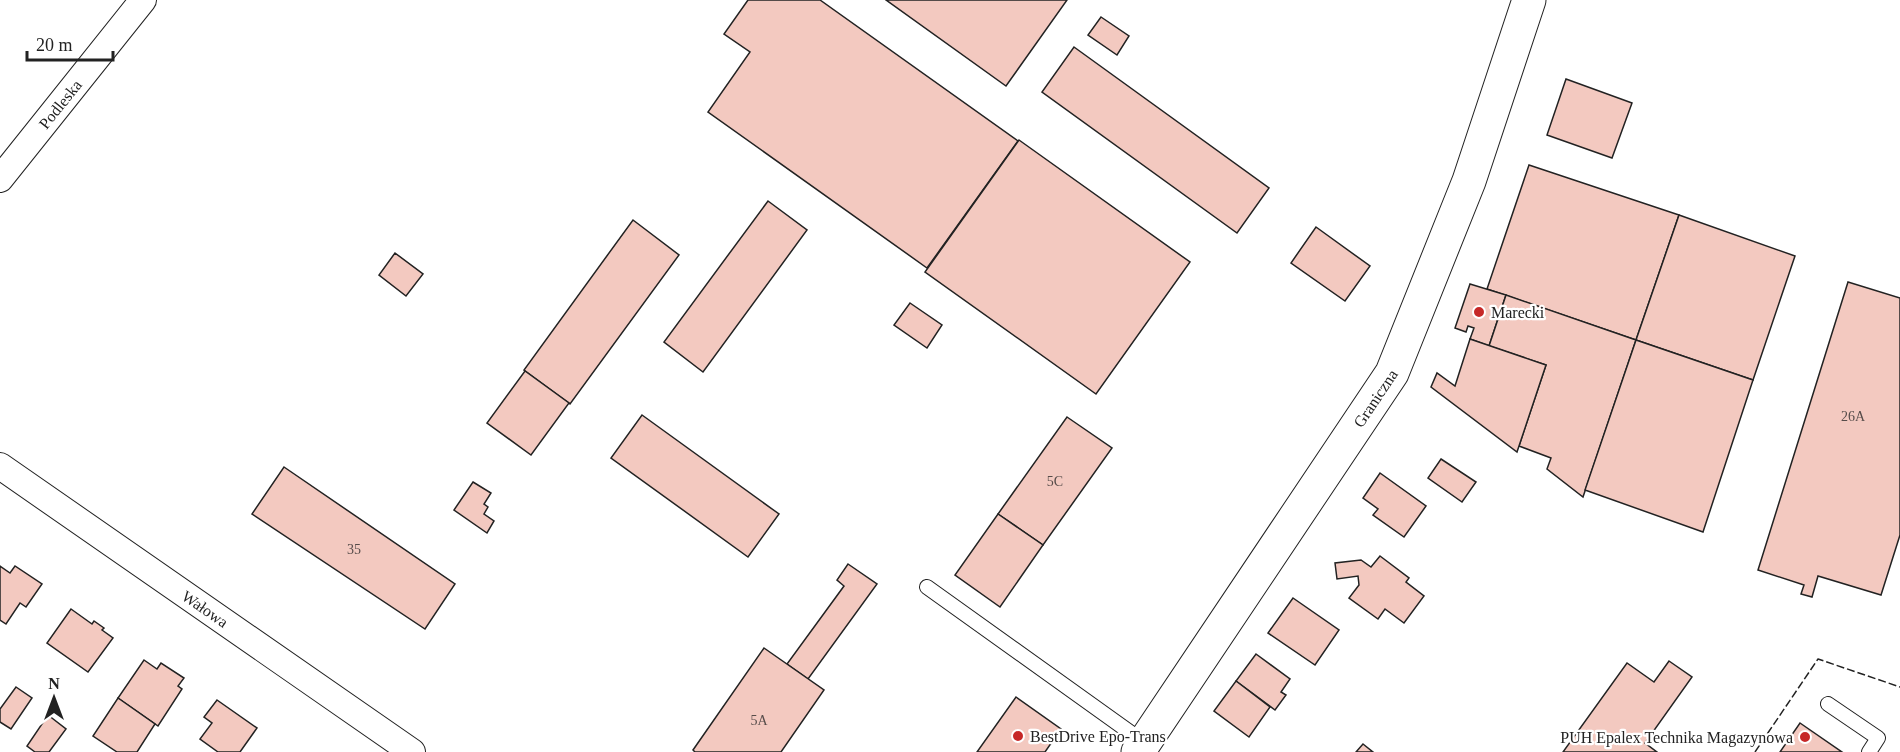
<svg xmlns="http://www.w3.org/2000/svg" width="1900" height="752" viewBox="0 0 1900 752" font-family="Georgia,serif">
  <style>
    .building { fill: #f3c9c0; stroke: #222; stroke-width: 1.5 }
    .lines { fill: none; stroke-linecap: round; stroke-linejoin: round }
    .lane-casing { stroke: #222; stroke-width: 16 }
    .street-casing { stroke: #222; stroke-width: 28 }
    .secondary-casing { stroke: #222; stroke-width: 35 }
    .lane { stroke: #fff; stroke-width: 14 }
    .street { stroke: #fff; stroke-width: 26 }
    .secondary { stroke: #fff; stroke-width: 33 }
    .fence { stroke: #222; stroke-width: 1.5; stroke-dasharray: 8 3; stroke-linecap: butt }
    .poi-dot { fill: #c62828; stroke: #fff; stroke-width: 2 }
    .labels { text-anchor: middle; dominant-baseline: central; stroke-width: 4.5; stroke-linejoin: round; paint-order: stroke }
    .number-label { font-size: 14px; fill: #564c4a }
    .street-label { font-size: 16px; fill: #222; stroke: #fff }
    .poi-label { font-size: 16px; fill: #222; stroke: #fff; text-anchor: start }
  </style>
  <rect width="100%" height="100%" fill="#fff"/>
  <!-- building -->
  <g class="building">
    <path d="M748,0H820L1018,141L927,268L708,112L750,52L724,34Z"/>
    <path d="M886,0H1067L1006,86Z"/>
    <path d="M1101,17L1129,36L1117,55L1088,35Z"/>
    <path d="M1074,47L1269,188L1237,233L1042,92Z"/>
    <path d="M1566,79L1632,103L1612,158L1547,135Z"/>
    <path d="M1019,140L1190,262L1096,394L925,272Z"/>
    <path d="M1529,165L1679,215L1636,340L1487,289Z"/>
    <path d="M768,201L807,230L703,372L664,342Z"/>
    <path d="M1679,215L1795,256L1753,380L1636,340Z"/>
    <path d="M633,220L679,255L570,404L524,370Z"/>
    <path d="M1316,227L1370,266L1345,301L1291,263Z"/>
    <path d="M395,253L423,274L406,296L379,275Z"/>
    <path d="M1848,282L1900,298V535L1881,595L1818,576L1812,597L1801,594L1804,585L1758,570Z"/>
    <path d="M1470,284L1506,295L1489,346L1470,339L1474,328L1468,326L1466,332L1455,328Z"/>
    <path d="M1506,295L1636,340L1583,497L1547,469L1551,458L1519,446L1546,365L1489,346Z"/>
    <path d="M910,303L942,325L927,348L894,325Z"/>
    <path d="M1470,339L1546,365L1517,452L1431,387L1437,373L1455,386Z"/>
    <path d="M1636,340L1753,380L1703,532L1585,490Z"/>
    <path d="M525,371L569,403L531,455L487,423Z"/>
    <path d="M642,415L779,514L748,557L611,458Z"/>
    <path d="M1067,417L1112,448L1043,545L998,514Z"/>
    <path d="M1441,459L1476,482L1462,502L1428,478Z"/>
    <path d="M284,467L455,584L425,629L252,514Z"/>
    <path d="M1380,473L1426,506L1404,537L1373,515L1378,509L1363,498Z"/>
    <path d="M473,482L491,493L484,504L488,507L484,514L494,521L487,533L454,510Z"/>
    <path d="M998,514L1043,545L1000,607L955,575Z"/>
    <path d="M1380,556L1409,578L1406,582L1424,596L1404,623L1385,609L1378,619L1349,598L1359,585L1358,576L1337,579L1335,563L1361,560L1371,567Z"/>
    <path d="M848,564L877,584L808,679L787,664L844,586L837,580Z"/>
    <path d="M0,566L10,573L15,566L42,584L26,607L20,603L6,624L0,620Z"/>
    <path d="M1293,598L1339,630L1315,665L1268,633Z"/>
    <path d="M71,609L92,624L94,621L104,628L102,630L113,638L88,672L47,643Z"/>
    <path d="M764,648L824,690L781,752H695L693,750Z"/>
    <path d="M1256,654L1290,679L1281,692L1286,695L1275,710L1236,681Z"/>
    <path d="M144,660L157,669L161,663L184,678L178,686L182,689L158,726L118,698Z"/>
    <path d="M1669,661L1692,677L1645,743L1657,752H1563L1627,663L1654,682Z"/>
    <path d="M1236,681L1270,707L1249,737L1214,711Z"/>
    <path d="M16,687L32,698L11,729L0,722V709Z"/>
    <path d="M1016,697L1061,729L1045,752H977Z"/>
    <path d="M118,698L155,724L137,752H117L93,736Z"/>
    <path d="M217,700L257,728L240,752H218L200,739L212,723L204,717Z"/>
    <path d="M48,715L66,729L49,752H35L27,746Z"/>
    <path d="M1800,723L1842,752H1780Z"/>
    <path d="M1363,744L1373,752H1356Z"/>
  </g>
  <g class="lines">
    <!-- lane casing -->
    <g class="lane-casing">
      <g id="lane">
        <path d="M927,587L1145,743"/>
        <path d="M1828,704L1878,738L1869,752"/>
      </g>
    </g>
    <!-- street casing -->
    <g class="street-casing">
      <g id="street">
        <path id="s1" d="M0,179L143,0"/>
        <path id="s2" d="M0,466L412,752"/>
      </g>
    </g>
    <!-- secondary casing -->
    <g class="secondary-casing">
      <g id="secondary">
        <path id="s3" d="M1138,752L1392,373L1469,181L1529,0"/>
      </g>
    </g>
    <!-- lane -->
    <use href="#lane" class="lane"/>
    <!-- street -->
    <use href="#street" class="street"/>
    <!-- secondary -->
    <use href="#secondary" class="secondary"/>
    <!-- fence -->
    <path class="fence" d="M1755,752L1818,659L1900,687"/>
  </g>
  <!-- markers -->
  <g class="poi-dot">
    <circle cx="1479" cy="312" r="6"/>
    <circle cx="1018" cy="736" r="6"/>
    <circle cx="1805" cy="737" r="6"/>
  </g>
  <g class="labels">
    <!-- number labels -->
    <g class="number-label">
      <text x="1853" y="416">26A</text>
      <text x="1055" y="481">5C</text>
      <text x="354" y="549">35</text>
      <text x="759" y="720">5A</text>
    </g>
    <!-- street labels -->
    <g class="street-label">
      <text stroke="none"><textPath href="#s1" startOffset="96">Podleska</textPath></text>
      <text stroke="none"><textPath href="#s3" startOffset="426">Graniczna</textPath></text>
      <text stroke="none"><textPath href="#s2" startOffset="250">Wałowa</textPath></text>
    </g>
    <!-- poi labels -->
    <g class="poi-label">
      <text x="1491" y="312">Marecki</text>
      <text x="1030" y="736">BestDrive Epo-Trans</text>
      <text x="1793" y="737" text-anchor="end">PUH Epalex Technika Magazynowa</text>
    </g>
  </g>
  <!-- north arrow -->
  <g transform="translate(54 698)" stroke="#ffffff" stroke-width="4.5" paint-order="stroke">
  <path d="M0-4.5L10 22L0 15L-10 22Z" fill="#222222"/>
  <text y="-9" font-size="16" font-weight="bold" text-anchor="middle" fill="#222222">N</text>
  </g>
  <!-- scale -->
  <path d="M27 51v9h86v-9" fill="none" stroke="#222222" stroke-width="3"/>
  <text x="36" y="51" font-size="18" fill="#222222" stroke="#ffffff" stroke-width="4.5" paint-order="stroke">20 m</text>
</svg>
